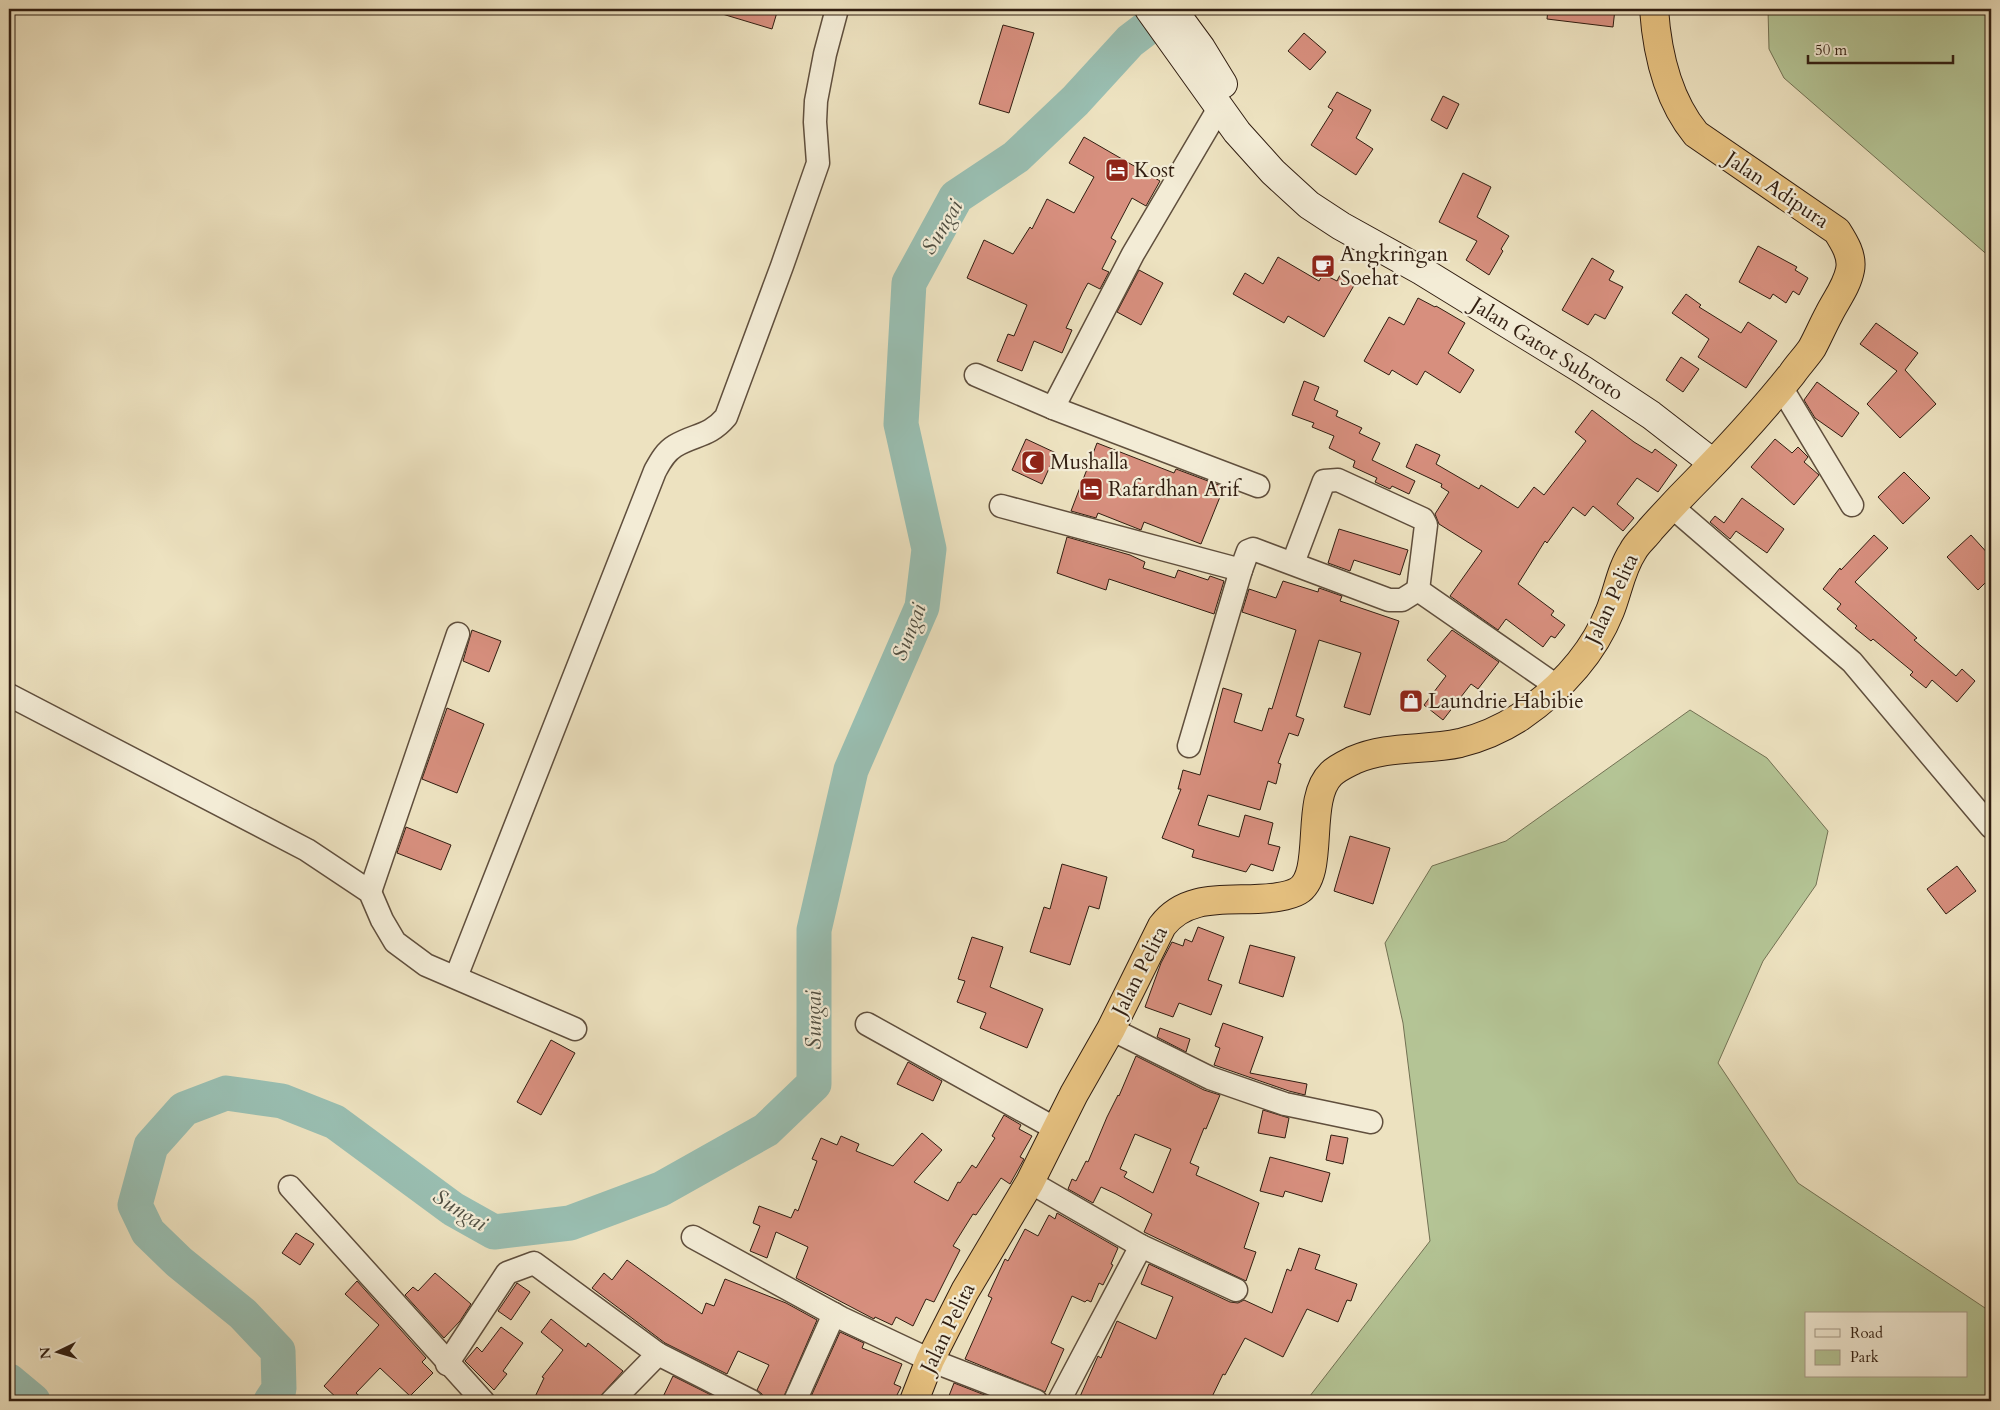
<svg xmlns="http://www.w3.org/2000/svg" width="2000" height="1410" viewBox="0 0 2000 1410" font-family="Cardo,serif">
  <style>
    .green { fill: #b4c495; stroke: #727153; fill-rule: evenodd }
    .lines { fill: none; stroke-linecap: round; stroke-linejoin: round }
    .river { stroke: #99beb1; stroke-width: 35 }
    .building { fill: #d78f7e; stroke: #311e11; fill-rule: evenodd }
    .street-casing { stroke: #604f3d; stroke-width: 25 }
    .secondary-casing { stroke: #311e11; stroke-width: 30 }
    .highway-casing { stroke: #311e11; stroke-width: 30 }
    .street { stroke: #f3ecd6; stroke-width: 22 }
    .secondary { stroke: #f3ecd6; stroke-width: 28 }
    .highway { stroke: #e6c180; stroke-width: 28 }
    .labels { text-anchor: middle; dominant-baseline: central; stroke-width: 4.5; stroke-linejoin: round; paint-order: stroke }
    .poi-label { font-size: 21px; fill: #311e11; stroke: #f3ecd6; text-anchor: start }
    .street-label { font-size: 21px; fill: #311e11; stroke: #f3ecd6 }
    .water-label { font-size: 22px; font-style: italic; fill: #504e41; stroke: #f3ecd6 }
  </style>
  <rect width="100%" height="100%" fill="#ede2c0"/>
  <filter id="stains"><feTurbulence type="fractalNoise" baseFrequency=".004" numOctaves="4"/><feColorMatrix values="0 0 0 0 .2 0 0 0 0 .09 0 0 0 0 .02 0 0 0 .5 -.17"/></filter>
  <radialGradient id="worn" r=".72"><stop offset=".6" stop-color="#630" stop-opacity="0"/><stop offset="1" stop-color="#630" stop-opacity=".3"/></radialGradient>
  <!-- green -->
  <g class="green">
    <path d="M1768,9H1991V258L1784,78L1769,49Z"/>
    <path d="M1690,710L1767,758L1828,831L1816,885L1763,961L1718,1063L1798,1183L1991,1312V1401H1306L1430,1241L1403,1023L1385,943L1432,866L1506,841ZM1806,1314H1966V1376H1806Z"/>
  </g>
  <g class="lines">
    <!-- river -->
    <g class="river">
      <path d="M9,1381L33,1401"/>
      <path d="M271,1401L279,1389L278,1351L243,1314L179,1262L148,1232L135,1205L151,1146L184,1109L226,1093L282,1101L335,1122L453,1209L494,1232L570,1223L661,1189L766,1130L814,1084V930L851,770L922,607L929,549L901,424L909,283L956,197L1016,157L1075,101L1130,41L1172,9"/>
    </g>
  </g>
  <!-- building -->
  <g class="building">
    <path d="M720,9H778L772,29L719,13Z"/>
    <path d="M1548,9H1615L1613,27L1547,19Z"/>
    <path d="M1003,25L1034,33L1009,113L979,104Z"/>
    <path d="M1304,33L1326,52L1310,70L1288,51Z"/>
    <path d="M1337,92L1371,110L1356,138L1373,149L1356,175L1311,145L1333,110L1328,107Z"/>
    <path d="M1443,96L1459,104L1447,129L1431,120Z"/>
    <path d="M1084,137L1160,181L1146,206L1132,198L1111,238L1116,241L1102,269L1109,272L1100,289L1088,283L1083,292L1066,328L1072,330L1062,353L1034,341L1022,371L997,361L1008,334L1014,336L1027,305L967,278L984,240L1013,254L1030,227L1032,229L1047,199L1074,213L1094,177L1069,163Z"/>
    <path d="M1463,173L1491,187L1477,217L1509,236L1501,249L1503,251L1489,275L1466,260L1477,241L1439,222Z"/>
    <path d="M1758,246L1797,267L1795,270L1808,278L1799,295L1793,291L1786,303L1773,294L1770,299L1739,282Z"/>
    <path d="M1278,257L1319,281L1323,274L1337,281L1341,273L1356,282L1324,337L1288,316L1284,323L1233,294L1245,273L1263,284Z"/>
    <path d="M1592,258L1614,271L1609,280L1623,287L1605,319L1595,314L1588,325L1562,310Z"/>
    <path d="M1139,270L1163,283L1141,325L1117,312Z"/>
    <path d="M1686,294L1701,305L1699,307L1741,333L1748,322L1777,341L1746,388L1698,357L1709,339L1672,313Z"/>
    <path d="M1418,298L1435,307L1436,306L1465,323L1448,353L1474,370L1460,393L1425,371L1417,385L1392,370L1389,375L1364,361L1389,317L1404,325Z"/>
    <path d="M1876,323L1918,353L1905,370L1936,404L1900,438L1867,404L1897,371L1860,344Z"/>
    <path d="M1681,357L1699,369L1683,392L1666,380Z"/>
    <path d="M1304,381L1319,387L1314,400L1338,411L1336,416L1362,428L1359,433L1380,443L1372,460L1415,481L1409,494L1392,486L1390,489L1375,482L1377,478L1353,467L1355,461L1329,448L1334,436L1312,427L1314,423L1292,415Z"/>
    <path d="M1817,382L1859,413L1842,437L1815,418L1804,400Z"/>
    <path d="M1592,410L1634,442L1652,453L1655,449L1677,465L1658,492L1637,478L1617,504L1634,518L1623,531L1593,506L1585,516L1573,507L1547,543L1545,541L1518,584L1554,611L1551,615L1565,625L1555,638L1551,636L1543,647L1506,619L1498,630L1450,596L1482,551L1439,524L1435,514L1449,492L1441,487L1442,484L1406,467L1416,444L1440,455L1436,464L1479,489L1481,485L1518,508L1534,487L1544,495L1586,441L1575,432Z"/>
    <path d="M1026,439L1056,453L1042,484L1012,470Z"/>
    <path d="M1775,439L1792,453L1798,447L1808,457L1804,462L1819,475L1794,505L1751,467Z"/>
    <path d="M1097,443L1174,473L1176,469L1224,487L1201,544L1144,522L1141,530L1098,513L1096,518L1071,511Z"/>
    <path d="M1904,472L1930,498L1903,524L1878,497Z"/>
    <path d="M1742,498L1784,529L1767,553L1736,531L1730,539L1710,522L1715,516L1724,523Z"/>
    <path d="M1339,529L1408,550L1400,575L1354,560L1350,571L1328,563Z"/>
    <path d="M1874,535L1888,548L1855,582L1917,638L1914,640L1956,676L1962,669L1975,681L1957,702L1932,680L1926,688L1910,675L1913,672L1873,639L1871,641L1855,628L1857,626L1837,609L1841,604L1823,589L1840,568L1841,570Z"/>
    <path d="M1971,535L1991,557V577L1978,590L1947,557Z"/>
    <path d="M1067,537L1130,555L1145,562L1143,568L1175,578L1178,570L1208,580L1210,576L1224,581L1214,614L1109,579L1106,590L1057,573Z"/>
    <path d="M1283,581L1318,592L1319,588L1342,596L1340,601L1399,621L1370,715L1344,707L1361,653L1319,640L1296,716L1304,719L1298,736L1289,733L1278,763L1281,764L1276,784L1268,781L1260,810L1208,795L1198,825L1239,837L1245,815L1273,823L1268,844L1280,847L1273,871L1251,864L1246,872L1192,857L1194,850L1162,838L1181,789H1178L1183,770L1200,775L1223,688L1242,694L1234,722L1262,731L1269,708L1272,709L1296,630L1242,612L1249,589L1276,598Z"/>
    <path d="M472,630L501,641L489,672L463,661Z"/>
    <path d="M1452,630L1499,662L1478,689L1471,684L1443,720L1424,705L1446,676L1427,660Z"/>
    <path d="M447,708L484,724L457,793L422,779Z"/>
    <path d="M406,827L451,845L441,870L397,853Z"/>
    <path d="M1350,836L1390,848L1373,904L1334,891Z"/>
    <path d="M1062,864L1107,877L1099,909L1089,906L1070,965L1030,952L1044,907L1050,909Z"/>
    <path d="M1957,866L1976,891L1946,914L1927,889Z"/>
    <path d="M1198,927L1224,937L1208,980L1222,985L1211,1015L1179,1003L1173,1017L1145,1007L1161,963L1172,942L1183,946L1185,939L1192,942Z"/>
    <path d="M972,937L1003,947L990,987L1043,1009L1027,1048L980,1028L986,1013L957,1002L965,981L958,979Z"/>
    <path d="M1250,945L1295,957L1283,997L1239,983Z"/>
    <path d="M1223,1023L1263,1037L1250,1073L1307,1084L1305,1095L1289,1091L1214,1065L1220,1048L1215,1046Z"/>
    <path d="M1160,1028L1190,1039L1186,1052L1157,1037Z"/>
    <path d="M551,1040L575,1053L541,1115L517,1102Z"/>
    <path d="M1136,1056L1204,1090L1220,1095L1206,1129L1204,1128L1190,1163L1199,1167L1196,1175L1259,1203L1244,1248L1256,1252L1246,1281L1144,1232L1152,1214L1116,1194L1101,1187L1093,1203L1068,1189L1072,1179L1076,1181L1086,1161L1088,1162L1107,1117L1118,1095L1119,1096ZM1135,1134L1171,1149L1153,1193L1124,1177L1127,1172L1120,1169Z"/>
    <path d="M908,1062L942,1081L933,1101L897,1084Z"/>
    <path d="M1263,1110L1289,1118L1285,1138L1258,1133Z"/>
    <path d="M1004,1115L1021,1125L1019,1129L1032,1136L1020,1157L1024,1159L1010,1184L1001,1178L976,1215L973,1214L953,1246L960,1250L934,1302L926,1299L913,1326L896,1317L892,1325L875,1317L874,1319L796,1278L808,1247L776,1232L767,1258L750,1251L760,1226L753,1223L759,1206L791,1218L795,1209L798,1211L817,1161L812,1159L821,1138L837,1145L841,1136L859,1144L856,1151L893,1166L922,1133L942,1150L914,1182L948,1201L958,1182L960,1183L972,1165L976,1168L995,1138L992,1136Z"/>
    <path d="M1331,1135L1348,1138L1343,1164L1326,1160Z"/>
    <path d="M1270,1157L1330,1173L1322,1202L1285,1191L1283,1197L1260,1191Z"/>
    <path d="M1057,1213L1118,1248L1111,1264L1113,1265L1103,1285L1099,1283L1091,1302L1087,1300L1085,1302L1072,1296L1051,1343L1064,1349L1045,1392L965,1359L992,1298L988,1296L1005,1259L1008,1261L1025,1229L1038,1236L1049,1215L1055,1219Z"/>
    <path d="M296,1233L314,1244L300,1265L282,1253Z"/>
    <path d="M1299,1248L1320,1255L1315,1269L1357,1284L1351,1301L1347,1300L1338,1322L1307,1309L1283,1357L1245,1338L1225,1375L1223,1374L1210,1401H1078L1098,1356L1101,1358L1117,1321L1156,1339L1173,1297L1141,1284L1149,1264L1230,1302L1238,1303L1244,1300L1272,1313L1287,1269L1291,1271Z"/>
    <path d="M627,1260L702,1314L706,1303L714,1306L725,1279L786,1303L817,1320L782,1401H764L762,1394L757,1390L769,1365L738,1351L727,1374L665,1343L592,1288L604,1273L612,1280Z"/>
    <path d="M435,1273L471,1304L460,1321L444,1338L405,1295L413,1287L418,1291Z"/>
    <path d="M357,1281L426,1358L422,1362L433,1373L410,1396L380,1368L356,1393L365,1401H340L324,1386L379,1325L345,1294Z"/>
    <path d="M517,1283L530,1292L511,1320L498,1311Z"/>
    <path d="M551,1319L586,1347L588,1343L623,1371L596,1401H533L544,1378L542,1377L563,1350L541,1332Z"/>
    <path d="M501,1327L523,1343L503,1371L507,1374L494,1390L465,1361L477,1347L482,1352Z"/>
    <path d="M840,1332L864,1343L862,1348L902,1364L894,1384L901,1387L894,1401H809Z"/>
    <path d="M673,1376L717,1398L715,1401H661Z"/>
    <path d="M954,1383L1000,1401H947Z"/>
  </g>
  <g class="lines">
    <!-- street casing -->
    <g class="street-casing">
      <g id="street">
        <path d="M976,375L1053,408L1258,486"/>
        <path d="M1781,387L1852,505"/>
        <path d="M1053,408L1133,254L1219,108"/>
        <path d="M1001,506L1241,570"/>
        <path d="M1671,506L1852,662L1991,827"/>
        <path d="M1293,563L1324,481L1338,480L1423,519L1426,525L1418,590"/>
        <path d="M9,695L307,850L370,892L382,920L395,942L426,965L575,1029"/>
        <path d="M1189,746L1241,570L1248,551L1253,549L1389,600H1402L1418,590L1558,687"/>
        <path d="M370,892L458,634"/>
        <path d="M456,977L655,471C660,462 665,452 675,446C695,434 709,437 726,417L782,266L818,163L815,122L816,101L825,54L837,9"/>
        <path d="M867,1024L1056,1129"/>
        <path d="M1111,1029L1210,1078L1285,1104L1371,1122"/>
        <path d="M1030,1182L1141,1246"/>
        <path d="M290,1187L483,1401"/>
        <path d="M693,1237L841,1318L930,1360L1036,1401"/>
        <path d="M447,1364L507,1273L534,1263L658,1354L751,1401"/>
        <path d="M612,1401L658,1354"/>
        <path d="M795,1401L834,1314"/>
        <path d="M1059,1401L1141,1246L1236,1290"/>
      </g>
    </g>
    <!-- secondary casing -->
    <g class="secondary-casing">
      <g id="secondary">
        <path d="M1149,9L1237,132L1273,172L1309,205L1341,226L1422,271L1583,370L1651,415L1713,463"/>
        <path d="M1176,14L1201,48L1223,84"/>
      </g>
    </g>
    <!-- highway casing -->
    <g class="highway-casing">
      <path id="highway" d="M914,1401L930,1360L965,1291L1030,1182L1074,1094L1111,1029L1162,926C1190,889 1238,904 1278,897C1284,896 1293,894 1298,891C1326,874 1304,800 1331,774C1337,768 1346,764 1354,760C1388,745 1424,751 1460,743C1480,738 1503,728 1520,717C1559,690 1592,656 1610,611C1618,591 1621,569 1633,551C1637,543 1645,537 1650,530C1667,511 1684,493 1702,475C1734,442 1764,409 1792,374C1798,365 1806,357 1812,348C1818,337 1823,325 1829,314C1836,300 1847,286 1850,270C1853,256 1844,242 1837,231L1696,134C1668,100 1657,52 1654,9"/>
    </g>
    <!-- street -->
    <use href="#street" class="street"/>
    <!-- secondary -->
    <use href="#secondary" class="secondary"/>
    <!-- highway -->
    <use href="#highway" class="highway"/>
  </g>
  <!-- icons -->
  <defs>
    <g id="hotel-square" transform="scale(1.25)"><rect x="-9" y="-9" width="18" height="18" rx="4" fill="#8f2418" stroke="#f3ecd6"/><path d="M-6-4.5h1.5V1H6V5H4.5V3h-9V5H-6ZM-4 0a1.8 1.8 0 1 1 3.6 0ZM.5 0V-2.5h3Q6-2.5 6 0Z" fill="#fff"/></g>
    <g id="cafe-square" transform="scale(1.25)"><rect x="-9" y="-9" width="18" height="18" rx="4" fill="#8f2418" stroke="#f3ecd6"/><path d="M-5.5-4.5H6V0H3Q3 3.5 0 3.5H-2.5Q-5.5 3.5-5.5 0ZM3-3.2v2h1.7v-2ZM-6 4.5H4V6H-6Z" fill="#fff"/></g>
    <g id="mosque-square" transform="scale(1.25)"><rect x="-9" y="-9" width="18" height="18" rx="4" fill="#8f2418" stroke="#f3ecd6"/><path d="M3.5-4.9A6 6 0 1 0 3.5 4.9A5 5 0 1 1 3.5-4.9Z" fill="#fff"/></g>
    <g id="shop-square" transform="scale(1.25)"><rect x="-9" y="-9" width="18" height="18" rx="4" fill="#8f2418" stroke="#f3ecd6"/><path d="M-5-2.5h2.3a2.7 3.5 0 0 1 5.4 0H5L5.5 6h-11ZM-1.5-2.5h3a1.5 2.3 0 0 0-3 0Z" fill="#fff"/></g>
  </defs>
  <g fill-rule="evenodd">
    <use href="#hotel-square" x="1117" y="170"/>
    <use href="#cafe-square" x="1323" y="266"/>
    <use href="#mosque-square" x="1033" y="462"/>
    <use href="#hotel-square" x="1091" y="489"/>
    <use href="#shop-square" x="1411" y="701"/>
  </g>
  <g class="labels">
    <!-- poi labels -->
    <g class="poi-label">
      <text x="1134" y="170">Kost</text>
      <text x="1340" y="254">Angkringan<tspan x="1340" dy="24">Soehat</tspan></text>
      <text x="1050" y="462">Mushalla</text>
      <text x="1108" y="489">Rafardhan Arif</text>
      <text x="1428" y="701">Laundrie Habibie</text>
    </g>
    <!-- street labels -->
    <g class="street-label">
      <text transform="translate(1777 190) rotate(34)">Jalan Adipura</text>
      <text transform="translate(1547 349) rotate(32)">Jalan Gatot Subroto</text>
      <text transform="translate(1612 599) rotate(-65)">Jalan Pelita</text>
      <text transform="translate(1140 971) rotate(-63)">Jalan Pelita</text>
      <text transform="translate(948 1328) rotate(-64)">Jalan Pelita</text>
    </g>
    <!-- water labels -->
    <g class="water-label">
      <text transform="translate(942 227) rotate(-59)">Sungai</text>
      <text transform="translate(909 632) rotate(-69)">Sungai</text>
      <text transform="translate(814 1020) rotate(-90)">Sungai</text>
      <text transform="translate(460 1210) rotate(32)">Sungai</text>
    </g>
  </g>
  <!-- margin -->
  <rect width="2000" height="1410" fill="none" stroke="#ede2c0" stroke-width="30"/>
  <rect x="10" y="10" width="1980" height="1390" fill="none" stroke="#311e11" stroke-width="2.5"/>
  <rect x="15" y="15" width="1970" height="1380" fill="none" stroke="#311e11"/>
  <!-- legend -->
  <rect x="1805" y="1312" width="162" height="65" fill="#f3ecd6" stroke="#a59a87"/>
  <rect x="1815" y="1329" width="25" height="8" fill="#f3ecd6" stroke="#a59a87"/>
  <text x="1850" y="1338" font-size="15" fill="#311e11">Road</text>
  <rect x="1815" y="1350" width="25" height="15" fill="#b4c495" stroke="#a59a87"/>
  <text x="1850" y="1362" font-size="15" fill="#311e11">Park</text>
  <!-- north arrow -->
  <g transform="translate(58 1352) rotate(265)" stroke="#f3ecd6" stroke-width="4" paint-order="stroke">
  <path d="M0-4L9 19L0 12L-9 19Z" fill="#311e11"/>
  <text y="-8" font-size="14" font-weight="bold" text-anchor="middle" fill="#311e11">N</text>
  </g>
  <!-- scale -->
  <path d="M1808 55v8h145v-8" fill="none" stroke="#311e11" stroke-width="2.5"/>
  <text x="1815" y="55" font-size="15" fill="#311e11" stroke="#f3ecd6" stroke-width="4" paint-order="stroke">50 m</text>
  <rect width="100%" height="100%" filter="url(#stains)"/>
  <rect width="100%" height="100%" fill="url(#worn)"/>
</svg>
